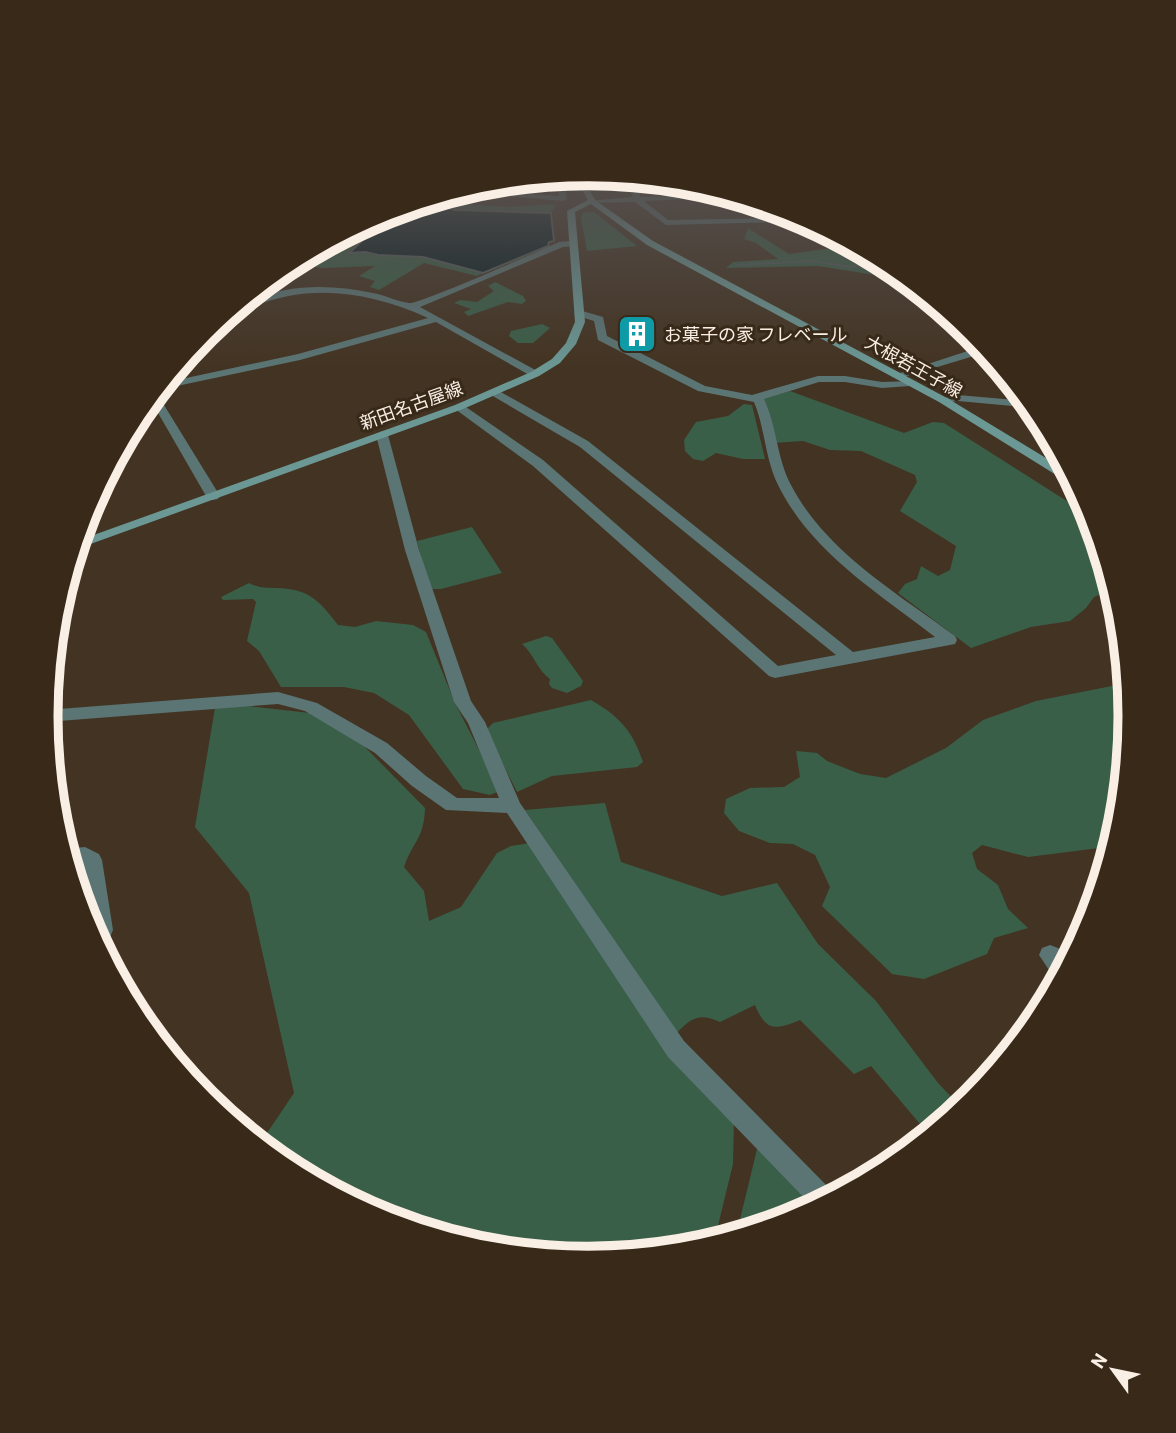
<svg xmlns="http://www.w3.org/2000/svg" width="1176" height="1433" viewBox="0 0 1176 1433" font-family="Barlow,'Noto Sans JP',sans-serif">
  <style>
    .green { fill: #3a5f48 }
    .water { fill: #071d22; stroke: #505c5c; stroke-width: 2 }
    .lines { fill: none; stroke-linecap: round; stroke-linejoin: round }
    .stream { fill: #505c5c; fill-rule: evenodd }
    .street { fill: #5a7574; fill-rule: evenodd }
    .secondary { fill: #6b9895; fill-rule: evenodd }
    .labels { text-anchor: middle; dominant-baseline: central; stroke-width: 6; stroke-linejoin: round; paint-order: stroke }
    .far-poi-label { font-size: 18px; fill: #f9efe4; stroke: #382919; text-anchor: start }
    .far-street-label { font-size: 18px; fill: #f9efe4; stroke: #382919 }
    .rim { fill: none; stroke: #f9efe4; stroke-width: 9 }
  </style>
  <rect width="100%" height="100%" fill="#433322"/>
  <!-- green -->
  <g class="green">
    <path d="M438,198L456,200L453,203L507,207L557,204L551,213L455,210L424,202Z"/>
    <path d="M394,211L349,251L423,257L483,273L477,276L424,263L379,290L370,287L375,281L359,276L375,266L322,268L303,265C337,253 359,222 394,211Z"/>
    <path d="M594,212L637,246L587,251L581,218L583,213Z"/>
    <path d="M748,228L789,254L832,248L836,237L890,266L912,284L894,278L818,266L726,268L733,262L778,259L756,243L744,239Z"/>
    <path d="M495,282L523,296L526,301L522,304L508,302L468,316L464,312L471,309L454,303L460,300L477,302L494,291L488,286Z"/>
    <path d="M542,324L550,328L533,343H518L509,336L511,331Z"/>
    <path d="M790,391L904,433L933,422L944,423L1092,517L1113,589L1094,597L1086,608L1070,621L1031,627L971,648L898,593L905,584L917,579L921,566L938,576L950,570L956,546L900,511L917,482L915,475L861,451L830,450L803,441L773,443L763,398Z"/>
    <path d="M744,404L752,405L765,459H743L716,453L703,461L693,459L685,451L684,440L696,422L728,416Z"/>
    <path d="M472,527L502,573L441,589H429L417,541Z"/>
    <path d="M249,583C258,588 265,588 275,588C309,589 318,599 338,625L355,627L376,621L413,625L426,632L455,703L500,791L490,795L463,789L409,715L374,693L344,687H281L259,651L247,641L256,602L253,599L223,600L221,597Z"/>
    <path d="M546,636L552,638L583,681L581,686L567,693L552,688L549,684L550,679C537,670 534,654 522,644Z"/>
    <path d="M1127,683C1133,737 1128,798 1112,850L1099,848L1028,857L982,845L972,853L977,869L998,885L1008,909L1028,928L994,938L987,954L924,979L892,974L822,906L830,887L815,855L793,844L770,843L739,831L724,813L726,799L750,788L784,787L800,777L796,751L817,753L827,761L860,774L886,778L946,748L983,720L1036,701Z"/>
    <path d="M591,700C620,717 632,730 643,762L637,767L552,776L517,792L486,730L493,723Z"/>
    <path d="M247,706L310,713L364,746L425,808C424,839 413,841 404,867L424,891L429,921L461,907L497,853L511,846L530,843L734,1115L733,1164L714,1242L693,1249L588,1259L482,1248L380,1218L286,1167L253,1140L267,1133L294,1093L249,893L195,827L215,708Z"/>
    <path d="M605,803L621,862L722,896L777,883L818,944L876,1001L938,1083L962,1108L935,1130L920,1124L871,1066L854,1074L800,1020C776,1030 766,1032 755,1005L720,1022C701,1013 691,1017 677,1033L525,810Z"/>
    <path d="M758,1145L817,1206L795,1218L736,1236Z"/>
  </g>
  <!-- water -->
  <path class="water" d="M424,202L455,210L551,213L554,241L549,242L548,246L483,273L423,257L378,255L365,252L349,253L394,211Z"/>
  <g class="lines">
    <!-- stream -->
    <path class="stream" d="M873,257L877,259L851,268L811,262L737,266L735,265L737,264L811,260L851,266Z"/>
    <!-- street -->
    <g class="street">
      <path d="M579,176L582,180L565,185L567,199L563,201L458,192L467,189L559,196L558,182Z"/>
      <path d="M636,179H643L640,197L725,194L734,197L644,201L668,220L782,218L793,215L800,218L782,222L666,225L635,202L592,203L588,201L632,197Z"/>
      <path d="M572,241L575,246L563,247L420,307L539,372V376H531L436,322L300,360L158,390L163,383L298,354L428,318C360,287 291,281 227,320H220C264,284 319,282 373,293C385,295 398,302 409,303C420,304 539,251 559,242Z"/>
      <path d="M579,310L603,317L607,336L705,386L752,395L818,376H845L882,382L914,381V385L910,386L882,388L845,382H819L764,399C777,427 777,459 791,485C826,552 897,593 955,636L957,640L955,644L775,678L769,676L533,466L455,409V405H463L543,460L778,666L836,655L580,447L491,395V391H499L588,441L853,652L935,637C878,593 811,552 778,485C765,459 765,428 754,402L698,391L598,340L594,321L575,315L574,313Z"/>
      <path d="M983,346L987,352L901,378L891,376Z"/>
      <path d="M156,392L220,496L218,499L213,500L206,496L150,399Z"/>
      <path d="M958,395L1028,401L1033,408L958,401L943,403L937,400Z"/>
      <path d="M382,431L388,435L419,550L471,701L485,722L520,803L684,1041L837,1196L814,1208L668,1057L507,813L446,810L412,786L375,753L305,711L278,704L46,722V710L278,692L317,703L387,743L426,776L457,798H499L468,723L454,702L405,550L376,435Z"/>
      <path d="M85,847L99,854L102,860L113,930L110,937L102,939L94,937L91,930L82,864H69L64,849Z"/>
      <path d="M1050,945L1058,948L1069,962L1059,981L1055,979L1039,955L1042,948Z"/>
    </g>
    <!-- secondary -->
    <path class="secondary" d="M574,175H581L595,200L653,241L947,398L1069,472L1076,484L1069,483L939,402L647,245L591,204L575,212L585,322L576,344L560,363L539,376L463,409L74,550L77,541L455,405L531,372L552,359L566,343L575,322L567,211L588,200Z"/>
  </g>
  <!-- sky -->
  <linearGradient id="sky" x2="0" y2="1"><stop stop-color="#251c13"/><stop offset="0.46" stop-color="#55504f"/><stop offset="1" stop-color="#55504f" stop-opacity="0"/></linearGradient>
  <rect width="1176" height="368" fill="url(#sky)"/>
  <!-- icons -->
  <defs>
    <g id="building-square" transform="scale(2.0125)"><rect x="-9" y="-9" width="18" height="18" rx="4" fill="#0f9aa8" stroke="#382919"/><path d="M-4-6H4V6H1V3H-1V6H-4ZM-2.5-4.3h1.7v1.8h-1.7ZM.8-4.3h1.7v1.8H.8ZM-2.5-1h1.7V.8h-1.7ZM.8-1h1.7V.8H.8Z" fill="#fff"/></g>
  </defs>
  <g fill-rule="evenodd">
    <use href="#building-square" x="637" y="334"/>
  </g>
  <g class="labels">
    <!-- far-poi labels -->
    <g class="far-poi-label">
      <text x="664" y="334">お菓子の家 フレベール</text>
    </g>
    <!-- far-street labels -->
    <g class="far-street-label">
      <text transform="translate(914 366) rotate(29)">大根若王子線</text>
      <text transform="translate(411 405) rotate(-20)">新田名古屋線</text>
    </g>
  </g>
  <!-- crop -->
  <path d="M0 0H1176V1433H0ZM58 716a530 530 0 1 1 1060 0a530 530 0 1 1-1060 0Z" fill="#382919" fill-rule="evenodd"/>
  <path class="rim" d="M58 716a530 530 0 1 1 1060 0a530 530 0 1 1-1060 0Z"/>
  <!-- north arrow -->
  <g transform="translate(1113 1370) rotate(303)" stroke="#382919" stroke-width="5" paint-order="stroke">
  <path d="M0-5L12 26L0 18L-12 26Z" fill="#f9efe4"/>
  <text y="-10" font-size="19" font-weight="bold" text-anchor="middle" fill="#f9efe4">N</text>
  </g>
</svg>
